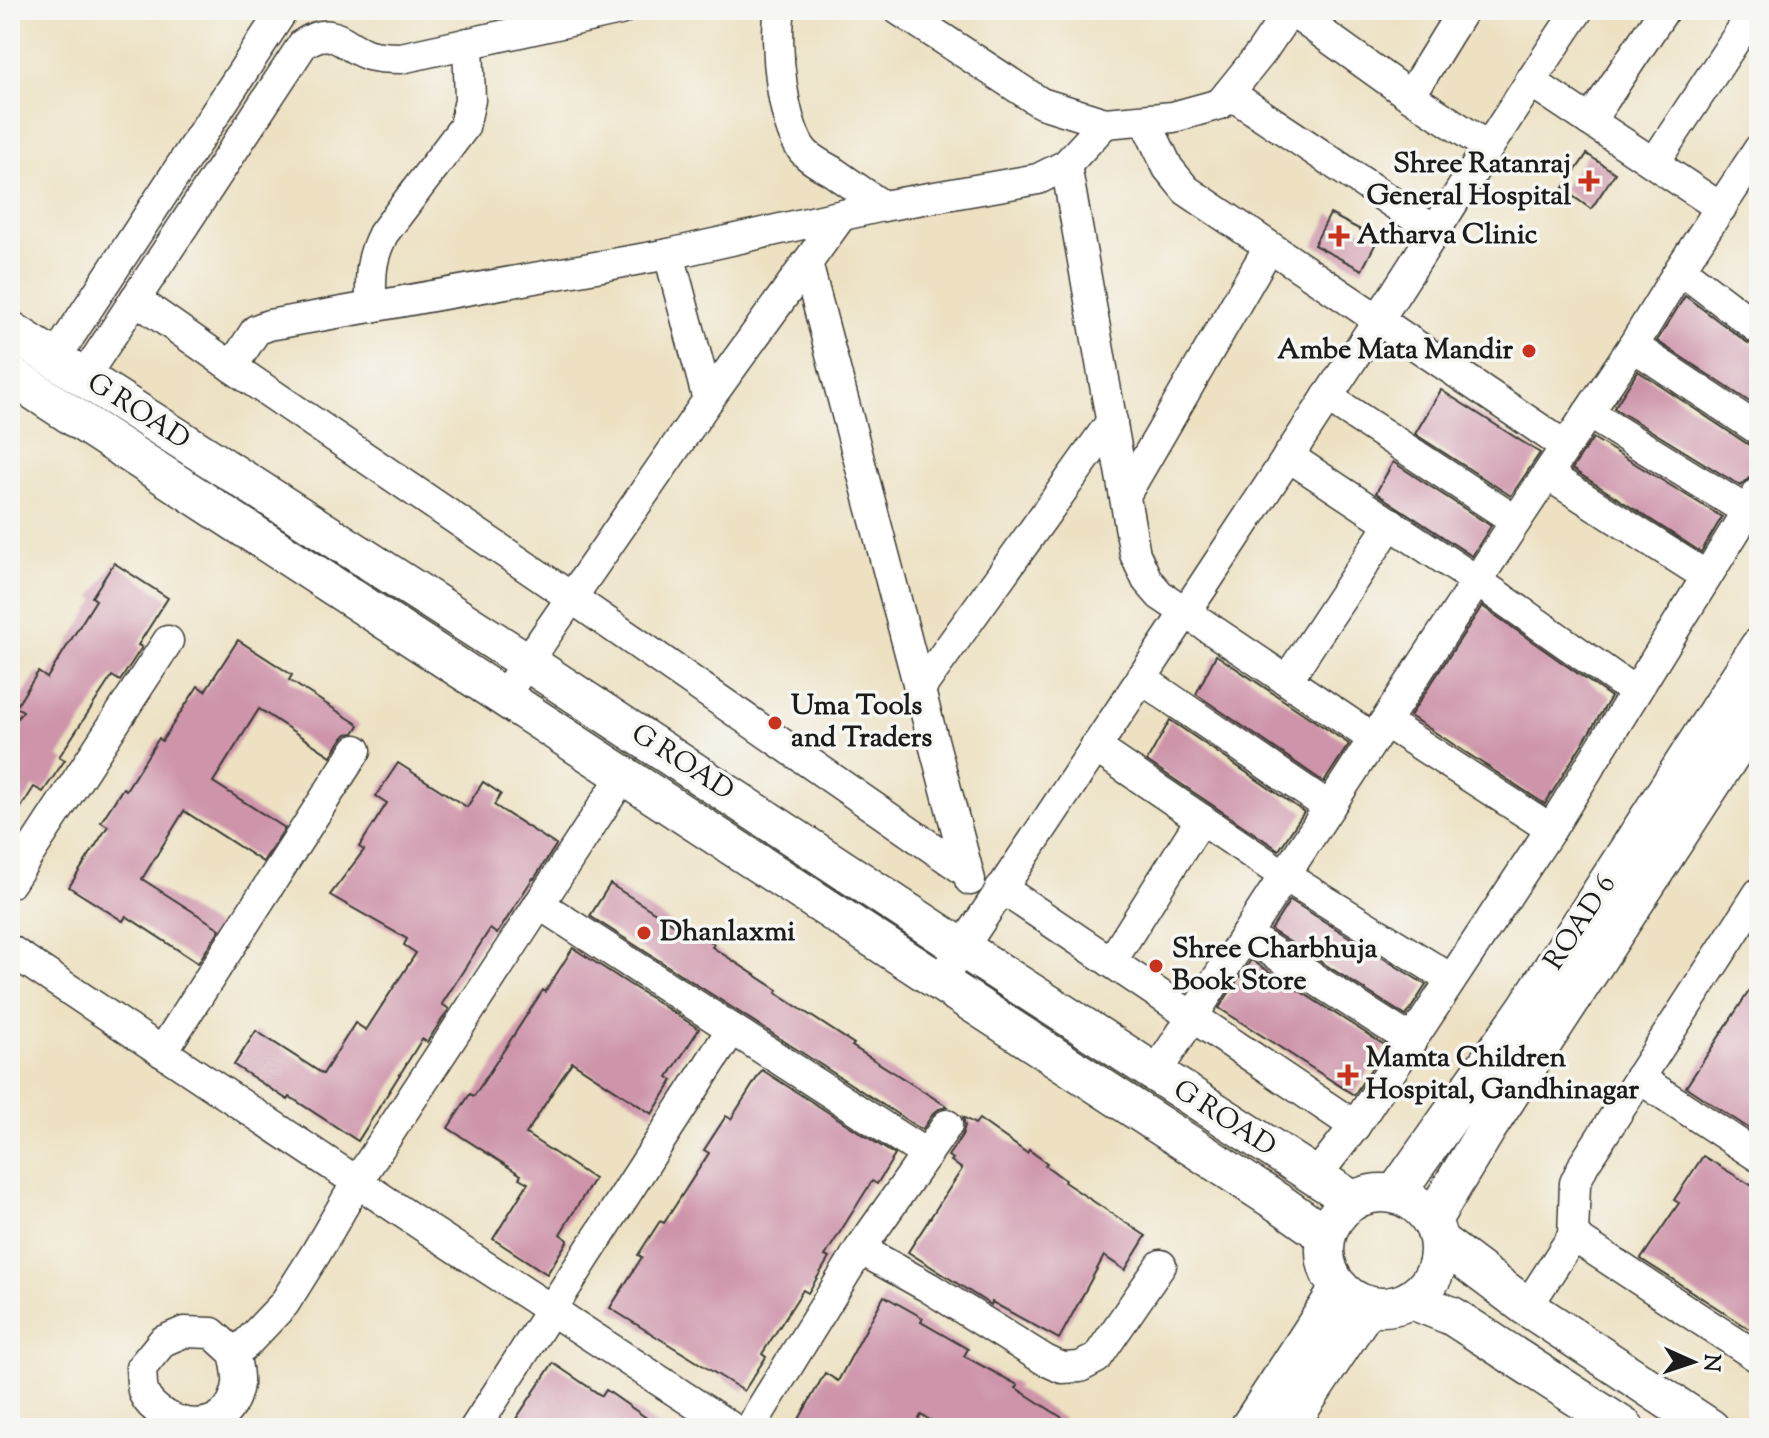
<svg xmlns="http://www.w3.org/2000/svg" width="1769" height="1438" viewBox="0 0 1769 1438" font-family="'Sorts Mill Goudy',serif">
  <style>
    .building { fill: #ce94aa }
    .lines { fill: none; stroke-linecap: round; stroke-linejoin: round }
    .minor-casing { stroke: #3b3a35; stroke-width: 33 }
    .tertiary-casing { stroke: #3b3a35; stroke-width: 41 }
    .minor { stroke: #fff; stroke-width: 30 }
    .tertiary { stroke: #fff; stroke-width: 38 }
    .poi-dot { fill: #c8321e; stroke: #f6f6f2; stroke-width: 3 }
    .labels { text-anchor: middle; dominant-baseline: central; stroke-width: 7; stroke-linejoin: round; paint-order: stroke }
    .poi-label { font-size: 28px; font-weight: bold; fill: #1c1c1c; stroke: #f6f6f2; text-anchor: start }
    .street-label { font-size: 28px; fill: #1c1c1c; stroke: #f6f6f2 }
  </style>
  <rect width="100%" height="100%" fill="#f6f6f2"/>
  <filter id="ink" filterUnits="userSpaceOnUse"><feTurbulence type="fractalNoise" baseFrequency=".0125" numOctaves="2"/><feDisplacementMap in="SourceGraphic" scale="16" xChannelSelector="R" yChannelSelector="G"/><feConvolveMatrix kernelMatrix="1 2 1 2 8 2 1 2 1" color-interpolation-filters="sRGB"/></filter>
  <filter id="wash" filterUnits="userSpaceOnUse"><feTurbulence type="fractalNoise" baseFrequency=".006" numOctaves="4" result="noise"/><feDisplacementMap in="SourceGraphic" scale="32" xChannelSelector="R" yChannelSelector="G"/><feGaussianBlur stdDeviation="1.8" result="paint"/><feColorMatrix in="noise" values="0 0 0 0 0 0 0 0 0 0 0 0 0 0 0 0 0 1.4 0 .05"/><feComposite in="paint" operator="in"/></filter>
  <g filter="url(#wash)">
    <rect width="100%" height="100%" fill="#ede1c2"/>
    <g id="blocks">
      <!-- building -->
      <g class="building">
        <path d="M1587,154L1615,173L1591,209L1563,189Z"/>
        <path d="M1330,214L1378,239L1362,270L1314,245Z"/>
        <path d="M1685,296L1748,343L1759,347V408L1657,341Z"/>
        <path d="M1638,371L1749,445L1759,448V474L1750,477L1741,486L1614,408Z"/>
        <path d="M1441,390L1540,453L1511,496L1415,434Z"/>
        <path d="M1593,438L1722,517L1701,552L1572,469Z"/>
        <path d="M1393,462L1491,526L1472,556L1376,493Z"/>
        <path d="M114,563L168,598L138,645L142,647L120,681L112,676L59,757L65,760L43,792L34,787L10,825V728L23,711L16,707L38,672L47,678L96,600L92,597Z"/>
        <path d="M1482,606L1611,697L1545,804L1410,716Z"/>
        <path d="M238,640L292,675L289,680L359,725L354,733L347,734L341,740L331,756L259,709L213,782L285,828L263,862L184,811L142,879L220,929L198,963L126,916L123,921L69,887L108,826L101,822L123,788L126,790L159,738L162,741L198,686L205,691Z"/>
        <path d="M1216,655L1349,744L1324,782L1196,694Z"/>
        <path d="M1170,720L1304,812L1279,850L1147,761Z"/>
        <path d="M398,763L467,807L483,782L501,794L494,805L556,845L534,879L533,878L497,934L490,929L442,1004L449,1009L427,1042L422,1039L358,1141L290,1097L288,1100L234,1065L256,1031L323,1074L355,1023L366,1030L416,953L404,945L407,939L330,895L364,850L359,847L387,803L376,796Z"/>
        <path d="M610,884L692,936L696,931L714,944L712,947L778,990L776,993L854,1044L852,1046L948,1107L939,1109L933,1114L922,1130L590,916Z"/>
        <path d="M1290,900L1426,985L1406,1016L1271,930Z"/>
        <path d="M573,948L699,1029L668,1077L673,1080L652,1114L572,1062L526,1134L594,1179L560,1234L568,1240L547,1274L493,1239L528,1183L519,1178L521,1175L448,1128L470,1094L474,1096L543,990L545,992Z"/>
        <path d="M1251,960L1386,1046L1354,1095L1219,1008Z"/>
        <path d="M1759,976V1135L1686,1087Z"/>
        <path d="M762,1070L895,1155L877,1184L872,1181L825,1256L829,1258L808,1293L803,1290L762,1354L766,1357L744,1391L610,1308L642,1257L638,1255L660,1221L664,1223L709,1153L704,1150L726,1116L731,1119Z"/>
        <path d="M963,1117L975,1124L979,1119L1027,1153L1029,1150L1047,1163L1045,1165L1065,1180L1064,1182L1146,1236L1125,1270L1104,1256L1059,1339L992,1302L991,1305L908,1252L962,1169L951,1161L953,1159L948,1156L962,1135L965,1126Z"/>
        <path d="M1703,1156L1759,1190V1335L1641,1259L1679,1203L1674,1200Z"/>
        <path d="M884,1296L923,1318L921,1322L968,1349L964,1356L1018,1385L1016,1388L1078,1428H945L921,1415L914,1428H794L825,1373L838,1381Z"/>
        <path d="M553,1363L602,1396L606,1390L661,1428H510Z"/>
      </g>
    </g>
  </g>
  <g filter="url(#ink)">
    <use href="#blocks" fill-opacity="0" stroke="#3b3a35" stroke-width="2"/>
    <g class="lines">
      <!-- minor casing -->
      <g class="minor-casing">
        <g id="minor">
          <path d="M780,10C774,41 782,132 806,154C813,161 823,166 832,171C849,183 866,195 883,206"/>
          <path d="M899,10L1041,103L1105,123L1173,117L1220,104L1261,53L1290,10"/>
          <path d="M1290,10L1410,96L1488,147"/>
          <path d="M1530,81L1721,208"/>
          <path d="M1229,93L1435,231"/>
          <path d="M1410,96L1463,10"/>
          <path d="M1145,120L1168,168L1186,190L1565,446"/>
          <path d="M1590,121L1664,10"/>
          <path d="M1654,163L1755,10"/>
          <path d="M1066,165L1135,554L1147,580L1160,595L1374,739"/>
          <path d="M807,263L970,880"/>
          <path d="M1680,269L1759,329"/>
          <path d="M135,299L232,367L256,330L269,325L669,254L883,206L1038,179L1066,165L1105,123"/>
          <path d="M371,307C371,277 369,262 383,234L464,127L470,100L468,43"/>
          <path d="M1633,346L1759,430"/>
          <path d="M54,360L283,10"/>
          <path d="M232,367L572,598L967,872"/>
          <path d="M84,377L303,44C333,23 342,46 369,55C380,58 390,58 401,58L620,10"/>
          <path d="M1327,397L1516,521"/>
          <path d="M708,400L841,216"/>
          <path d="M1588,413L1747,511"/>
          <path d="M1288,456L1477,581L1635,692"/>
          <path d="M1548,475L1706,576"/>
          <path d="M1125,495L1269,247"/>
          <path d="M1142,679L1329,807"/>
          <path d="M1287,680L1391,523"/>
          <path d="M919,690L1112,421"/>
          <path d="M503,697L708,400L669,254"/>
          <path d="M1385,722L1551,829"/>
          <path d="M1095,747L1285,876L1451,979"/>
          <path d="M10,883L168,641"/>
          <path d="M1001,888L1355,1126"/>
          <path d="M539,904L927,1155"/>
          <path d="M1246,935L1412,1041"/>
          <path d="M10,950L426,1228L732,1428"/>
          <path d="M1111,962L1201,819"/>
          <path d="M951,965C1094,750 1237,536 1378,320C1445,217 1509,112 1578,10"/>
          <path d="M162,1052L356,750"/>
          <path d="M1155,1074L1516,521L1633,346L1680,269L1759,149"/>
          <path d="M1639,1078L1759,1157"/>
          <path d="M1315,1177L1355,1126L1551,829L1759,492"/>
          <path d="M1573,1236L1759,1358"/>
          <path d="M860,1249L947,1125"/>
          <path d="M1527,1307L1573,1236L1575,1183L1584,1164L1759,893"/>
          <path d="M234,1353C236,1363 239,1374 238,1384C232,1424 198,1432 166,1416C158,1411 148,1403 144,1394C141,1387 142,1376 141,1368L163,1341L184,1332L212,1333L234,1353L246,1344L284,1304L316,1253L357,1182L623,776"/>
          <path d="M475,1428L732,1029"/>
          <path d="M751,1428L760,1411L860,1249L928,1287L1045,1360L1062,1368L1080,1367L1097,1358L1161,1265"/>
        </g>
      </g>
      <!-- tertiary casing -->
      <g class="tertiary-casing">
        <g id="tertiary">
          <path d="M10,330L527,662L962,948L1352,1200"/>
          <path d="M10,375L1285,1207L1326,1236"/>
          <circle cx="1382" cy="1250" r="57"/>
          <path d="M1396,1193L1526,1009L1759,647"/>
          <path d="M1432,1220L1488,1127L1759,711"/>
          <path d="M1439,1241L1527,1307L1710,1428"/>
          <path d="M1412,1300L1452,1316L1625,1428"/>
          <path d="M1249,1428L1340,1288"/>
          <path d="M1287,1428L1368,1306"/>
        </g>
      </g>
      <!-- minor -->
      <use href="#minor" class="minor"/>
      <!-- tertiary -->
      <use href="#tertiary" class="tertiary"/>
    </g>
  </g>
  <!-- markers -->
  <g class="poi-dot">
    <path d="M1585 169h8v8h8v8h-8v8h-8v-8h-8v-8h8z"/>
    <path d="M1335 224h8v8h8v8h-8v8h-8v-8h-8v-8h8z"/>
    <circle cx="1529" cy="351" r="8"/>
    <circle cx="775" cy="723" r="8"/>
    <circle cx="644" cy="933" r="8"/>
    <circle cx="1156" cy="966" r="8"/>
    <path d="M1344 1063h8v8h8v8h-8v8h-8v-8h-8v-8h8z"/>
  </g>
  <g class="labels">
    <!-- poi labels -->
    <g class="poi-label">
      <text x="1571" y="165" text-anchor="end">Shree Ratanraj<tspan x="1571" dy="32">General Hospital</tspan></text>
      <text x="1357" y="236">Atharva Clinic</text>
      <text x="1513" y="351" text-anchor="end">Ambe Mata Mandir</text>
      <text x="791" y="707">Uma Tools<tspan x="791" dy="32">and Traders</tspan></text>
      <text x="660" y="933">Dhanlaxmi</text>
      <text x="1172" y="950">Shree Charbhuja<tspan x="1172" dy="32">Book Store</tspan></text>
      <text x="1366" y="1059">Mamta Children<tspan x="1366" dy="32">Hospital, Gandhinagar</tspan></text>
    </g>
    <!-- street labels -->
    <g class="street-label">
      <text transform="translate(138 412) rotate(33)">G ROAD</text>
      <text transform="translate(682 763) rotate(33)">G ROAD</text>
      <text transform="translate(1581 923) rotate(-57)">ROAD 6</text>
      <text transform="translate(1224 1119) rotate(33)">G ROAD</text>
    </g>
  </g>
  <!-- margin -->
  <rect width="1769" height="1438" fill="none" stroke="#f6f6f2" stroke-width="40"/>
  <!-- north arrow -->
  <g transform="translate(1693 1362) rotate(93)" stroke="#f6f6f2" stroke-width="6" paint-order="stroke">
  <path d="M0-6L14 30L0 20L-14 30Z" fill="#1c1c1c"/>
  <text y="-12" font-size="22" font-weight="bold" text-anchor="middle" fill="#1c1c1c">N</text>
  </g>
</svg>
